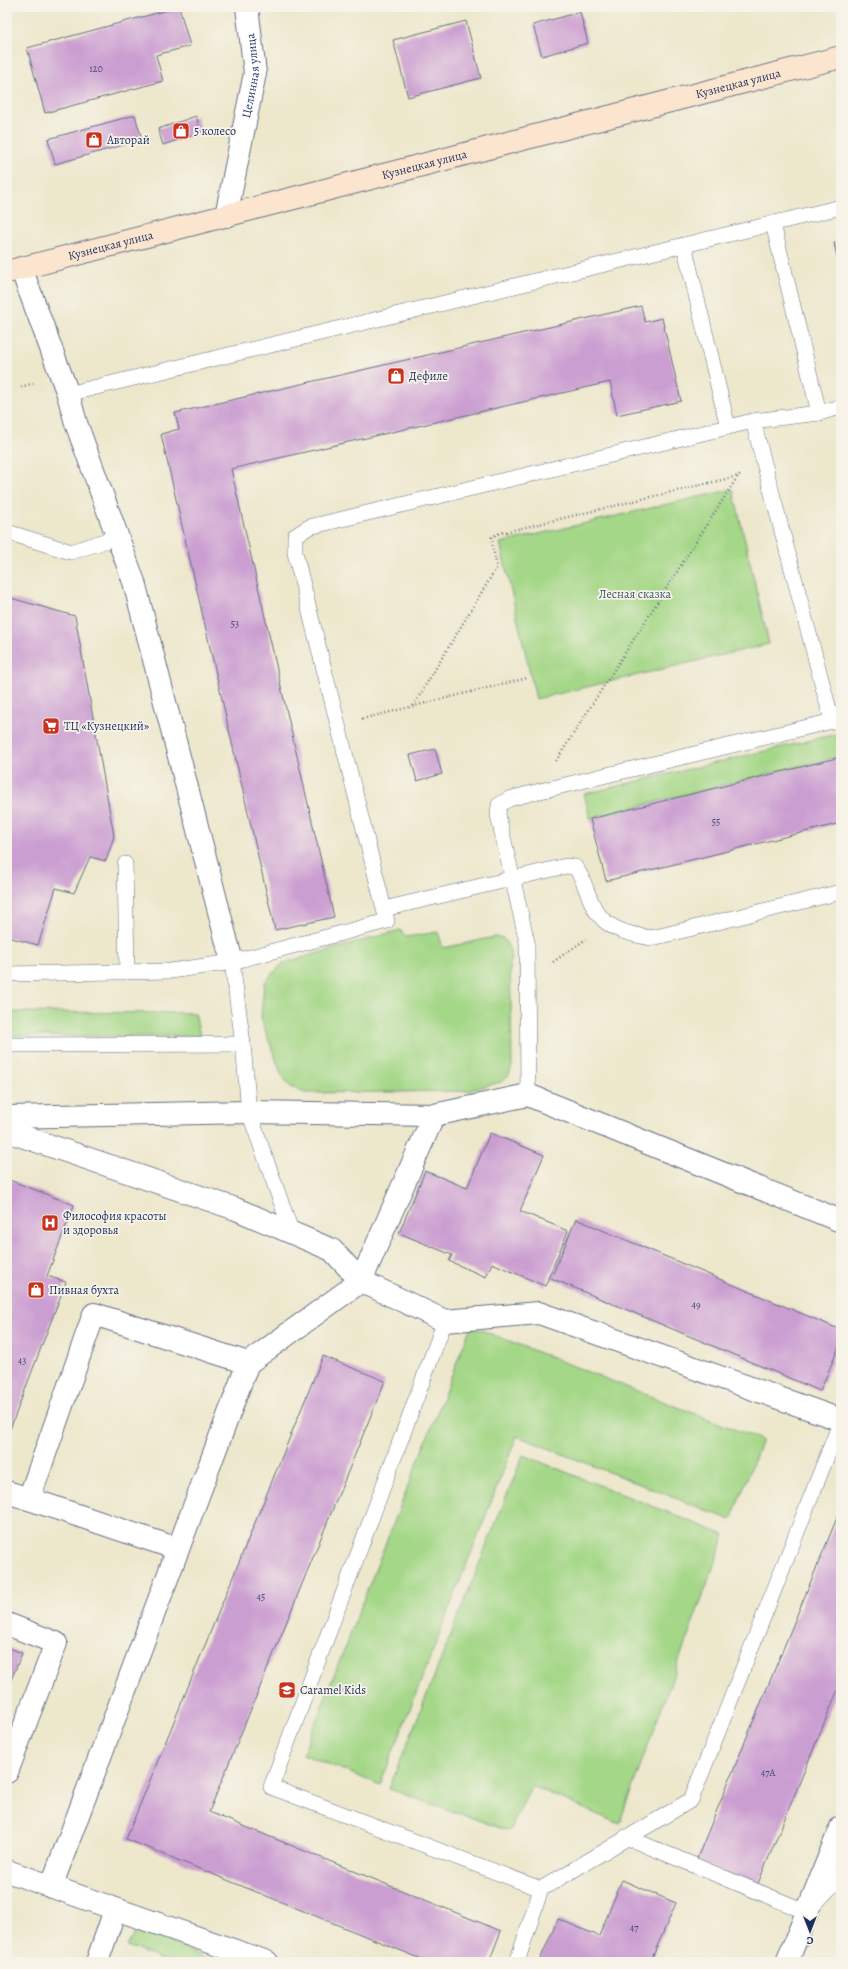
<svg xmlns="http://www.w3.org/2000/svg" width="848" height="1969" viewBox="0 0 848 1969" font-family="Alegreya,serif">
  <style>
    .green { fill: #a4d787; stroke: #608372 }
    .building { fill: #cb9ed1 }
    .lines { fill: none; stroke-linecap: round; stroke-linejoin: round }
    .lane-casing { stroke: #646f84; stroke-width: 16 }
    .street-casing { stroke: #646f84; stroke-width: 24 }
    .secondary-casing { stroke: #646f84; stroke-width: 24 }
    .path { stroke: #646f84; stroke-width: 2.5; stroke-dasharray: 1 3; stroke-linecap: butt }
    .lane { stroke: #fff; stroke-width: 15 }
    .street { stroke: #fff; stroke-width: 22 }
    .secondary { stroke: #fce5cf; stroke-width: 22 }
    .labels { text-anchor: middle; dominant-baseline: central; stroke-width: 3.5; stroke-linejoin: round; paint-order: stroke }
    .number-label { font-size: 10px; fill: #474b7b }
    .street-label { font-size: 12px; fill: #1b2f5e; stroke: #f7f3e8 }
    .poi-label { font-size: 12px; fill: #1b2f5e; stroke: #f7f3e8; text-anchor: start }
    .park-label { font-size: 12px; fill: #3d5968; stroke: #f7f3e8 }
  </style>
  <rect width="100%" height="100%" fill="#f7f3e8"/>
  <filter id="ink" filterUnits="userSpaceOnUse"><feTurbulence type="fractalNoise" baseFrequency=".025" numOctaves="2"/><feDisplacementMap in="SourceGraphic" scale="8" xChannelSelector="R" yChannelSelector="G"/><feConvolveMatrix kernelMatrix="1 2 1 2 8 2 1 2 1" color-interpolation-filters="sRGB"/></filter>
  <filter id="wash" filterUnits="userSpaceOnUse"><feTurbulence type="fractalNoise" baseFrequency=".012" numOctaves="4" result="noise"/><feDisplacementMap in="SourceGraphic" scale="16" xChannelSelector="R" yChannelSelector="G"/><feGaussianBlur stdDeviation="0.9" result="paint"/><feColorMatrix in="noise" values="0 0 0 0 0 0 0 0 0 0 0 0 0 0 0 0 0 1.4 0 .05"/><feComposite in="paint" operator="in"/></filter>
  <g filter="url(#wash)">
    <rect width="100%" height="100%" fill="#ede7cc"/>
    <!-- green -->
    <g class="green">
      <path d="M733,489L769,644L536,699L500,543Z"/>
      <path d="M841,733V756L590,818L584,794Z"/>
      <path d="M400,930L406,937L438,932L443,948L495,937L503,938L507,944L510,951L512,1066L509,1075L501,1082L468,1091L305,1093L291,1087L282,1076L261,1019L264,983L283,963Z"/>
      <path d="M7,1012L195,1013L200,1036H7Z"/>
      <path d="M471,1326L762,1440L731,1520L517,1436L380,1785L303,1754Z"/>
      <path d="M523,1455L725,1535L619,1824L532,1786L509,1831L389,1789Z"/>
      <path d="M135,1932L152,1934L213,1962H167L127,1946Z"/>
    </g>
    <g id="blocks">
      <!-- building -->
      <g class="building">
        <path d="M179,7L190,46L156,55L163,81L45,113L27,48Z"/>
        <path d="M580,12L588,43L542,56L533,25Z"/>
        <path d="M466,21L481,78L408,97L393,40Z"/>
        <path d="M135,115L142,140L55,164L48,139Z"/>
        <path d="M196,116L201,132L163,145L158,129Z"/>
        <path d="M841,241V268H840L834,243Z"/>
        <path d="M641,306L645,322L662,318L681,401L617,415L610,382L231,469L334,917L275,930L161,434L179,429L175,413Z"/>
        <path d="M7,597L75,616L114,836L106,861L90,857L74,893L56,888L38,945L7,937Z"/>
        <path d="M435,749L442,774L417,781L410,755Z"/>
        <path d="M841,757V823L606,881L590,819Z"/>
        <path d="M490,1133L544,1155L520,1211L568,1231L545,1286L492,1263L486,1277L449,1261L452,1255L399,1233L425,1171L467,1188Z"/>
        <path d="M7,1179L74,1205L47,1276L66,1282L7,1437Z"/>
        <path d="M576,1219L841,1330V1342L820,1391L551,1278Z"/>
        <path d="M323,1356L385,1381L209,1812L501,1931L489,1962H429L126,1839Z"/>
        <path d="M841,1508V1682L757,1886L696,1861Z"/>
        <path d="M7,1647L22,1653L7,1690Z"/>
        <path d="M622,1880L676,1903L652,1958L661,1962H539L558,1919L599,1936Z"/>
      </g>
    </g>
  </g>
  <g filter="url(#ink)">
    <use href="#blocks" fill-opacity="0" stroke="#646f84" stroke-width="1"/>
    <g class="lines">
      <!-- lane casing -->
      <g class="lane-casing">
        <g id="lane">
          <path d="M773,224L819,413"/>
          <path d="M68,394L841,207"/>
          <path d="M753,421L832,721"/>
          <path d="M728,427L753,421L819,413L841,407"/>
          <path d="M7,532L71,552L117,537"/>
          <path d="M125,864L127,972"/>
          <path d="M384,909L566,866L575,867C583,877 586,890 591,901C601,928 626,934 652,938L841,892"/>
          <path d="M232,962L243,1044L249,1112L292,1233"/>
          <path d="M7,974L171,971L232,962L387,921L295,553V536L309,527L728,427L684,245"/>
          <path d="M7,1045L243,1044"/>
          <path d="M528,1095L527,942L498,815L499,805L509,799L536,792L841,719"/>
          <path d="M445,1321L271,1787L541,1889"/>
          <path d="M626,1837L807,1912L841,1876"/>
          <path d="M517,1962L541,1889L691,1800L841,1421"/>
        </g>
      </g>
      <!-- street casing -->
      <g class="street-casing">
        <g id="street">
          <path id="s1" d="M226,216L255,73L247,7"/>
          <path d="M21,268L68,394L76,423L134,582L232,962"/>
          <path d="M7,1117L249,1112L434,1115L528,1095L841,1221"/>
          <path d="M7,1131L236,1209L332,1250L361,1281L445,1321L539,1313L841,1420"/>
          <path d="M7,1492L29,1499L94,1314L248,1363L361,1281L434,1115"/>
          <path d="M29,1499L178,1549"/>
          <path d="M7,1624L56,1643L7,1772"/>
          <path d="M7,1871L267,1962"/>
          <path d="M51,1887L248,1363"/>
          <path d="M97,1962L115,1910"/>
          <path d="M787,1962L841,1827"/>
        </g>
      </g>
      <!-- secondary casing -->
      <g class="secondary-casing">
        <g id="secondary">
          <path id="s2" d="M7,272L841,57"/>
        </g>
      </g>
      <!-- path -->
      <g class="path">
        <path d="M21,387L34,383"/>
        <path d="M413,706L497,567L492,543V537L497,534L738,476L741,473"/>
        <path d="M362,719L527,678"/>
        <path d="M556,761L738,476"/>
        <path d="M553,962L586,939"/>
      </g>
      <!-- lane -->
      <use href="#lane" class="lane"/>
      <!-- street -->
      <use href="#street" class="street"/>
      <!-- secondary -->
      <use href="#secondary" class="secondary"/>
    </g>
  </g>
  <!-- icons -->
  <defs>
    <g id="shop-square" transform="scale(0.9)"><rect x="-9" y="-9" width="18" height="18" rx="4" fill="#c8321e" stroke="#f7f3e8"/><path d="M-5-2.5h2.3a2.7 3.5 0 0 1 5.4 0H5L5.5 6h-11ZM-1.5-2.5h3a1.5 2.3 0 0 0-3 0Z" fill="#fff"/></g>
    <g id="supermarket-square" transform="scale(0.9)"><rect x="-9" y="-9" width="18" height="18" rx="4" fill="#c8321e" stroke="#f7f3e8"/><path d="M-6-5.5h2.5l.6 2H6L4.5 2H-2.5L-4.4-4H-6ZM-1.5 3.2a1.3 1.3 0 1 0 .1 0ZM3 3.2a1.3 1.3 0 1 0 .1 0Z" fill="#fff"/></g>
    <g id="hospital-square" transform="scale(0.9)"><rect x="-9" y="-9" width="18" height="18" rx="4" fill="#c8321e" stroke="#f7f3e8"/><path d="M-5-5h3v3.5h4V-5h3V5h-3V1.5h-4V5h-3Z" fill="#fff"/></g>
    <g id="school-square" transform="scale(0.9)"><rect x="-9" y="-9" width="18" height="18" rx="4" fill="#c8321e" stroke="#f7f3e8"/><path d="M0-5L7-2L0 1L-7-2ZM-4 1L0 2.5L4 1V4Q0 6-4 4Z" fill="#fff"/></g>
  </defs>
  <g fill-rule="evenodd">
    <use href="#shop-square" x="181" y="131"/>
    <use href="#shop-square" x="94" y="140"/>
    <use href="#shop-square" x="396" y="376"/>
    <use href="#supermarket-square" x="51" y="726"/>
    <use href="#hospital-square" x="50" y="1223"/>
    <use href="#shop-square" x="36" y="1290"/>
    <use href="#school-square" x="287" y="1690"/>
  </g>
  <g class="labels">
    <!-- number labels -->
    <g class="number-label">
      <text x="96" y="68">120</text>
      <text x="235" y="623">53</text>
      <text x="716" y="821">55</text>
      <text x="696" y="1304">49</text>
      <text x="22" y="1360">43</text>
      <text x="261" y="1596">45</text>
      <text x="768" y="1772">47А</text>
      <text x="634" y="1927">47</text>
    </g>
    <!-- street labels -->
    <g class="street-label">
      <text stroke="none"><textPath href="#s1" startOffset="143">Целинная улица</textPath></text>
      <text stroke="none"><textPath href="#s2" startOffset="755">Кузнецкая улица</textPath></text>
      <text stroke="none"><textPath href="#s2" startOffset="431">Кузнецкая улица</textPath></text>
      <text stroke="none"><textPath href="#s2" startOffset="107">Кузнецкая улица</textPath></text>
    </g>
    <!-- poi labels -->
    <g class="poi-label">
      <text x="194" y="131">5 колесо</text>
      <text x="107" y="140">Авторай</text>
      <text x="409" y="376">Дефиле</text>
      <text x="64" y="726">ТЦ «Кузнецкий»</text>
      <text x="63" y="1216">Философия красоты<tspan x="63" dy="14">и здоровья</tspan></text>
      <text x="49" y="1290">Пивная бухта</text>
      <text x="300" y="1690">Caramel Kids</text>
    </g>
    <!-- park labels -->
    <g class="park-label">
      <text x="635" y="594">Лесная сказка</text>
    </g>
  </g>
  <!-- margin -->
  <rect width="848" height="1969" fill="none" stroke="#f7f3e8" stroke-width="24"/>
  <!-- north arrow -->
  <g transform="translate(810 1931) rotate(180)" stroke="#f7f3e8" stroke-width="3" paint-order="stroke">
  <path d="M0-3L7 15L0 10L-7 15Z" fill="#1b2f5e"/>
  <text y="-6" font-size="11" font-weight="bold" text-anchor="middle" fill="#1b2f5e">С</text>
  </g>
</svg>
